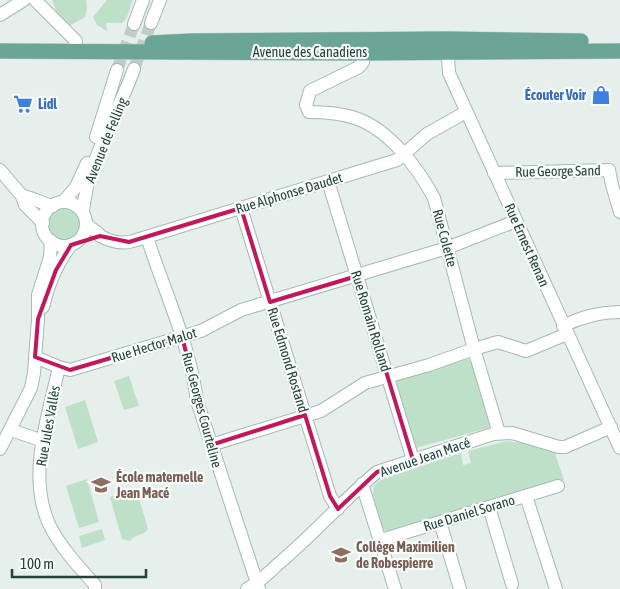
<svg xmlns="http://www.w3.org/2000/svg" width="620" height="589" viewBox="0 0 620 589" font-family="'Asap Condensed',sans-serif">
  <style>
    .green { fill: #bfe0c8 }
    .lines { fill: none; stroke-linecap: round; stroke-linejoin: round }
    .minor-tunnel { stroke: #bfccc8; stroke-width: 12; stroke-dasharray: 12 6; stroke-linecap: butt }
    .minor-casing { stroke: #a8b8b2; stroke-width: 14 }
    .major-casing { stroke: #c2cac8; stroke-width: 16 }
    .minor { stroke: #fff; stroke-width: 12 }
    .major { stroke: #6aa596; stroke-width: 15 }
    .marked { fill: none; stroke: #c2185b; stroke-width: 4; stroke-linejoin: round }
    .labels { text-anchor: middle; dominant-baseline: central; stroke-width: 4.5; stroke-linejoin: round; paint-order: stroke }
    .street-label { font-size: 14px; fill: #24423a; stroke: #f7fbf9 }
    .shop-label { font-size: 14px; font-weight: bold; fill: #366cbe; stroke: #f7fbf9; text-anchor: end }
    .education-label { font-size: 14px; font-weight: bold; fill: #785e54; stroke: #f7fbf9; text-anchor: start }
  </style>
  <rect width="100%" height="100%" fill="#e6efeb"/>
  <!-- green -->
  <g class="green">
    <path d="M52,0H86L87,8L85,17L69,26L58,16Z"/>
    <path d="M107,0H133L126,19L122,23H106L107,31L97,25L93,17Z"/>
    <circle cx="64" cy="224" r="16"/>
    <path d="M468,358L475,370L490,426L488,428L416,448L397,386V380Z"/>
    <path d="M129,376L139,406L124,410L114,381Z"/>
    <path d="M85,400L98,442L78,449L65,407Z"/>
    <path d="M507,441L523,443L555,453L564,480L393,533L392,530L386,531L383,529C380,522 372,498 373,491C373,485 378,482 382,479L461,453L463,465L471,463L468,451Z"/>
    <path d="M87,479L99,522L79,528L66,486Z"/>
    <path d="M136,488L148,529C144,536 134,534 130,541L122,539L110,497Z"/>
    <path d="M102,529L105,540L82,548L79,536Z"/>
  </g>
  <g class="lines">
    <!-- minor-tunnel -->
    <g class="minor-tunnel">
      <path d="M134,69L151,23"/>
      <path d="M117,70L134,24"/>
    </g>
    <!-- minor casing -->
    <g class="minor-casing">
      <g id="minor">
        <path d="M35,0L76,41"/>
        <path d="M0,15L24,0"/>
        <path d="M151,23L160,0"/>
        <path d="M134,24L143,0"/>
        <path d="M447,42L449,73L620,448"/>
        <path d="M364,53L363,62L359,67L310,91L306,105L309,112C324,112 340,113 355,118C389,129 418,168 434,198L474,349L499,433"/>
        <path d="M96,137L117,70"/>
        <path d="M0,170L22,196L25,205L43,223"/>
        <path d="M494,173L609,170L612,185L620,212"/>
        <path d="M328,181L413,460"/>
        <path d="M22,196C33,197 42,204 53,206"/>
        <path d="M63,202L76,187L87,163"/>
        <circle cx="64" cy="224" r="22"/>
        <path d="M241,208L330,496L338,509"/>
        <path d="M83,212C87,162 117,116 134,69"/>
        <path d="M86,224L99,234L100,236C110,241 122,245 133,241L397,160L427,134L466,112"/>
        <path d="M147,237C164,291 190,344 197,401L259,589"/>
        <path d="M43,307C48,285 57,263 71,245"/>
        <path d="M563,326C581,317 600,312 620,312"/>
        <path d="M35,357L59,367L70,370L201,331L241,310L447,248L516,221"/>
        <path d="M59,367C48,417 27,475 49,524C60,547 79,567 95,585V589"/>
        <path d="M11,430L43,441"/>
        <path d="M211,445L321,411L365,383L429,365L474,349L498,342L526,351L567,334"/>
        <path d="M0,449L31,388L34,373L38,319V295L50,257L51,241"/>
        <path d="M362,484L395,589"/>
        <path d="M526,496L556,589"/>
        <path d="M489,507L512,584"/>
        <path d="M440,522L460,589"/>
        <path d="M381,540L558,486"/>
        <path d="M247,589C260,582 266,575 277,565C312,536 342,501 377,472L493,434L512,433L559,447H565L611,427"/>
      </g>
    </g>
    <!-- major casing -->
    <g class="major-casing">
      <g id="major">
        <path d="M152,43L191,41L447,39L581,41"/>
        <path d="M0,51L364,53L620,51"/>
      </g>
    </g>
    <!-- minor -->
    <use href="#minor" class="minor"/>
    <!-- major -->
    <use href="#major" class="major"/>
  </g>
  <!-- marked area -->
  <path class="marked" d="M241,208L270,302L357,276L413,460L377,472L338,509L330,496L305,415L211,445L182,337L70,370L35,357L38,319L56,270L71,245L100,236L129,242Z"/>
  <!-- icons -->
  <defs>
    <g id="shop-bare" transform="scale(1.5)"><path d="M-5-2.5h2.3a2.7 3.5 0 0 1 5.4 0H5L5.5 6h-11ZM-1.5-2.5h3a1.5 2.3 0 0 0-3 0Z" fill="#3f7fe0" stroke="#f7fbf9" stroke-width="2.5" paint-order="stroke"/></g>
    <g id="supermarket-bare" transform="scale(1.5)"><path d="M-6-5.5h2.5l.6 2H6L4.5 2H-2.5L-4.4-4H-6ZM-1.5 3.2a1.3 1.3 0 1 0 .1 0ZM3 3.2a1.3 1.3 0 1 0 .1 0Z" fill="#3f7fe0" stroke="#f7fbf9" stroke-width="2.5" paint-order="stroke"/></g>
    <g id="school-bare" transform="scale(1.5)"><path d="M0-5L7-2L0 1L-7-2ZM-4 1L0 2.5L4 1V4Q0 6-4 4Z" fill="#8d6e63" stroke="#f7fbf9" stroke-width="2.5" paint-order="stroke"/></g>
  </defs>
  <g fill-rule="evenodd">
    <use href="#shop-bare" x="601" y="95"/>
    <use href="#supermarket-bare" x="23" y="104"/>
    <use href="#school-bare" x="101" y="485"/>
    <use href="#school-bare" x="341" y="555"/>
  </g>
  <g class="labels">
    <!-- street labels -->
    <g class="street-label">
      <text x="310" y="52">Avenue des Canadiens</text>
      <text transform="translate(106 140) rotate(-68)">Avenue de Felling</text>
      <text transform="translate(558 171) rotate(-1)">Rue George Sand</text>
      <text transform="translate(289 193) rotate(-17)">Rue Alphonse Daudet</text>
      <text transform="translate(445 238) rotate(75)">Rue Colette</text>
      <text transform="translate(527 245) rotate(66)">Rue Ernest Renan</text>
      <text transform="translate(371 321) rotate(73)">Rue Romain Rolland</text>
      <text transform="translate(154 345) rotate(-17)">Rue Hector Malot</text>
      <text transform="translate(288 360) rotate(73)">Rue Edmond Rostand</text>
      <text transform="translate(202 410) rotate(75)">Rue Georges Courteline</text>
      <text transform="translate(48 426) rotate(-80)">Rue Jules Vallès</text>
      <text transform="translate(425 457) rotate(-19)">Avenue Jean Macé</text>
      <text transform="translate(469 513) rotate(-17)">Rue Daniel Sorano</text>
    </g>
    <!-- shop labels -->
    <g class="shop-label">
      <text x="586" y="95">Écouter Voir</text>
      <text x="38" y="104" text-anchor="start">Lidl</text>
    </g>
    <!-- education labels -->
    <g class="education-label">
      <text x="116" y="477">École maternelle<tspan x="116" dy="16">Jean Macé</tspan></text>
      <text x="356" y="547">Collège Maximilien<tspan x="356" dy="16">de Robespierre</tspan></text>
    </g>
  </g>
  <!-- scale -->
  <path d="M12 569v8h134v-8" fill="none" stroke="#24423a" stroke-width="2.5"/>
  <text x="20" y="569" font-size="15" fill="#24423a" stroke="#f7fbf9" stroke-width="4" paint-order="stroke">100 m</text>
</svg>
